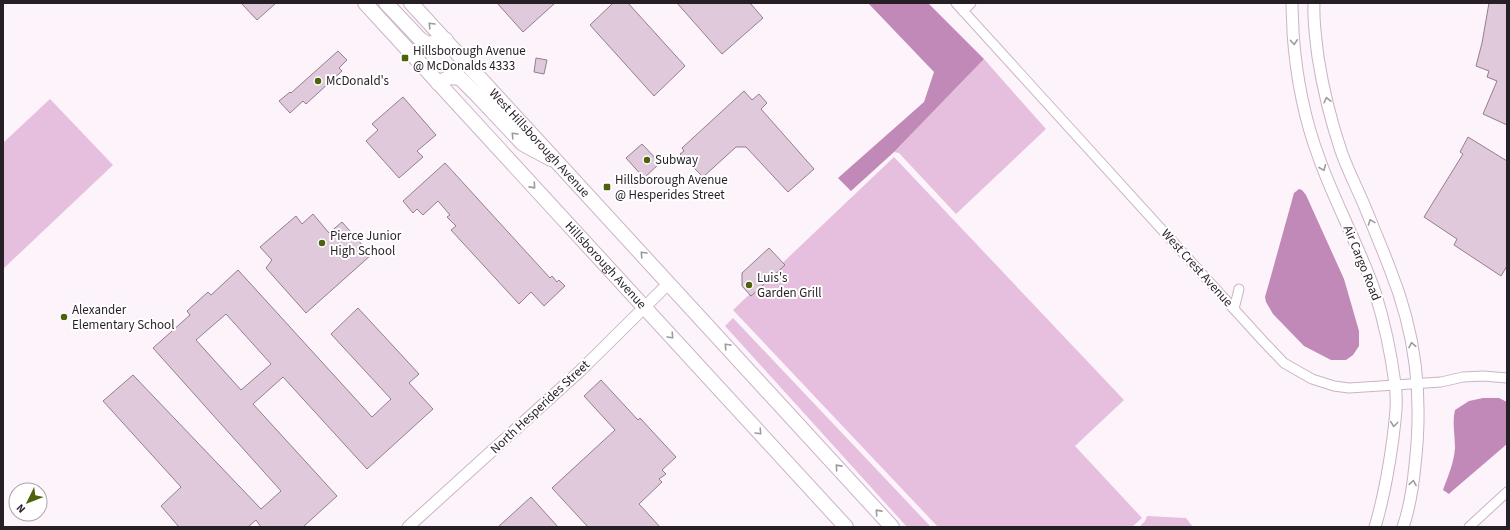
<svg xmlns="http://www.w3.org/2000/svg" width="1510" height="530" viewBox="0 0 1510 530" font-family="'Source Sans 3',sans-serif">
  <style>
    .green { fill: #e6bede }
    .water { fill: #c089b7 }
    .building { fill: #e1c9dc; stroke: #937e8f; fill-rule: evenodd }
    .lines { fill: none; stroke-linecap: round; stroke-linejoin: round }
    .minor-casing { stroke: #cab3c6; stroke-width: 11 }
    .tertiary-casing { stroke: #cab3c6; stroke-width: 13 }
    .primary-casing { stroke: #cab3c6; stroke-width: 16 }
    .minor { stroke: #fff; stroke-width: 9 }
    .tertiary { stroke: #fff; stroke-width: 11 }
    .primary { stroke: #fff; stroke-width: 14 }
    .oneway { stroke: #9e9a9d }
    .poi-dot { fill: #4e620b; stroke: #fff; stroke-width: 1.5 }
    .labels { text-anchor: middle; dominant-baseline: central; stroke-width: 4; stroke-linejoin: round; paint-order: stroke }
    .poi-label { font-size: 13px; fill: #271f26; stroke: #fff; text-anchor: start }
    .street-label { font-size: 13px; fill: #271f26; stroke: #fff }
  </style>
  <rect width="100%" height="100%" fill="#fdf3fb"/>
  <!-- green -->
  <g class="green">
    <path d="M984,59L1046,129L956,214L899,153L894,152Z"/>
    <path d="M50,99L113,165L3,269V143Z"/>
    <path d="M894,157L1124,400L1075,446L1142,518L1132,527H938L733,310Z"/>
    <path d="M733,318L931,527H907L725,326Z"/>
    <path d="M1147,516L1186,518L1193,527H1139L1145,521Z"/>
  </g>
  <!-- water -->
  <g class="water">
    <path d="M868,3H928L984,59L894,152L851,191L838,178L924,102L934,72Z"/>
    <path d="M1299,189L1302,190L1306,195L1344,279L1359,331V346L1353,355L1346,360H1331L1304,346L1273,314L1266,302L1265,297L1269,283L1294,193Z"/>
    <path d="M1483,398H1499L1507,402V444L1451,492L1449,494L1443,490C1448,476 1454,463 1455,448C1455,435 1452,422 1455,410L1469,401Z"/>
  </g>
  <!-- building -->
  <g class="building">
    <path d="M241,3H276L257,20Z"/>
    <path d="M497,3H555L523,32Z"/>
    <path d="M613,3H628L685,66L654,96L590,25Z"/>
    <path d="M677,3H750L763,18L722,54Z"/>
    <path d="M1489,3H1507V125L1483,114L1497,81L1487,77L1489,71L1476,66L1482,43Z"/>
    <path d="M338,51L347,60L339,68L342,71L306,104L303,101L290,113L279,101L290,92L291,93Z"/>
    <path d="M536,58L547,60L544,74L534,72Z"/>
    <path d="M744,91L752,100L759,94L767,103L761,109L814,169L788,192L746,147H736L703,177L680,154L684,151L682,148Z"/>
    <path d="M403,97L436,135L417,151L423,157L399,178L366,141L378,130L372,124Z"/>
    <path d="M1468,137L1507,161V266L1501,276L1454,245L1457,239L1424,217L1463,154L1460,152Z"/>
    <path d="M642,144L660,163L644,178L626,158Z"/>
    <path d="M445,163L550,278L552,276L557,282L559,280L565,286L544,306L531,292L519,304L451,230L456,226L447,217L450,215L438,201L423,215L417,209L413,213L403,201Z"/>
    <path d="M313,214L329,233L342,222L371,255L306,313L266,268L272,260L260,247L296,216L302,224Z"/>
    <path d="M769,248L785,265L751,296L742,286V273Z"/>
    <path d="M238,270L372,417L391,399L331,334L358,308L419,374L409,383L433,409L367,469L283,377L253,404L337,496L303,527H261L256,520L248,527H179L161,506L181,487L103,401L133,375L261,509L281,491L153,348L190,315L187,311L208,292L211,295ZM226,314L271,364L241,390L196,340Z"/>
    <path d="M601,380L638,420L640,418L676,457L662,470L666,474L659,479L662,482L639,504L660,527H588L552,488L615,430L584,396Z"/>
    <path d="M531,497L558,527H498Z"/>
  </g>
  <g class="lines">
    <!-- minor casing -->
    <g class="minor-casing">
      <g id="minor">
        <path d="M956,3L1263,341L1284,363L1312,379L1334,386L1349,388L1441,382L1463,377L1483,376L1507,378"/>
        <path d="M963,11L971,3"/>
        <path d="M1234,309L1239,289"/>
        <path d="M1469,527L1507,492"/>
      </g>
    </g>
    <!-- tertiary casing -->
    <g class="tertiary-casing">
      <g id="tertiary">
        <path d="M1292,3C1292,13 1293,23 1293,33C1296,75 1304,118 1319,158C1335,203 1359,246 1375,292C1384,321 1391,353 1395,384C1398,402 1395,420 1393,438C1389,468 1384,497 1375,527"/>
        <path d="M1314,3C1313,21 1316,40 1318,57C1323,89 1331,121 1341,151C1348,171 1357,188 1365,207C1373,227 1382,248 1390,269C1416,334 1423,395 1415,465C1413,486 1410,507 1403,527"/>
        <path d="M408,527L580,371L669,283"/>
      </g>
    </g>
    <!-- primary casing -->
    <g class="primary-casing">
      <g id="primary">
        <path id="s1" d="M365,3L846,527"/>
        <path d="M386,3L420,39L428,44L446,40"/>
        <path id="s2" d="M411,3L892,527"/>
        <path d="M438,83L450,77L460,78L475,93L523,144L551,159"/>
      </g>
    </g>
    <!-- minor -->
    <use href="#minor" class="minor"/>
    <!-- tertiary -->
    <use href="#tertiary" class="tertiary"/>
    <!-- primary -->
    <use href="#primary" class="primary"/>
  </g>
  <!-- one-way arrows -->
  <defs><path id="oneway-chevron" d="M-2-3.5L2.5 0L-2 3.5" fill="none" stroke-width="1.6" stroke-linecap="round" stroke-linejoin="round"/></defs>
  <g class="oneway">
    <use href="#oneway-chevron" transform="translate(431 25) rotate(-133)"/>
    <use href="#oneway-chevron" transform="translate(1294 42) rotate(86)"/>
    <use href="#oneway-chevron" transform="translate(1327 100) rotate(-103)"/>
    <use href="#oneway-chevron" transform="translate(514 135) rotate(-133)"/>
    <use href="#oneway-chevron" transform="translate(1323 168) rotate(68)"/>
    <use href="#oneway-chevron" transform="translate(533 186) rotate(48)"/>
    <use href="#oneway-chevron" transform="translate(1371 222) rotate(-110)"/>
    <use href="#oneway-chevron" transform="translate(643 254) rotate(-133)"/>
    <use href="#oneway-chevron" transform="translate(671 336) rotate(47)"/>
    <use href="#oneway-chevron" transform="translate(1412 345) rotate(-101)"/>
    <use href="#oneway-chevron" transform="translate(727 346) rotate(-133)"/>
    <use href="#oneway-chevron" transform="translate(1394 424) rotate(97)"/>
    <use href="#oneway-chevron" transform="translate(759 432) rotate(47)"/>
    <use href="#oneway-chevron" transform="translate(838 467) rotate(-132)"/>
    <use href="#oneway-chevron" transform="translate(1413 483) rotate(-81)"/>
    <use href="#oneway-chevron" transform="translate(878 512) rotate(-132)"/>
  </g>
  <!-- markers -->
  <g class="poi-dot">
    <rect x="401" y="54" width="8" height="8" rx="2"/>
    <circle cx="318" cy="81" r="4"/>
    <circle cx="647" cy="160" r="4"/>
    <rect x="603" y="183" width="8" height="8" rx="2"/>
    <circle cx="322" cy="243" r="4"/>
    <circle cx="749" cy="285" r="4"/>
    <circle cx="64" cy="317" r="4"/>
  </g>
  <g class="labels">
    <!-- poi labels -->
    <g class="poi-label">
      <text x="413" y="51">Hillsborough Avenue<tspan x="413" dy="15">@ McDonalds 4333</tspan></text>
      <text x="326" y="81">McDonald's</text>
      <text x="655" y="160">Subway</text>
      <text x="615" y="180">Hillsborough Avenue<tspan x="615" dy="15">@ Hesperides Street</tspan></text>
      <text x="330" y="236">Pierce Junior<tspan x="330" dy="15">High School</tspan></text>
      <text x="757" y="278">Luis's<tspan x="757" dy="15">Garden Grill</tspan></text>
      <text x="72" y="310">Alexander<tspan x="72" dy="15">Elementary School</tspan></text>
    </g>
    <!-- street labels -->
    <g class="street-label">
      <text stroke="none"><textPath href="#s2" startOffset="190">West Hillsborough Avenue</textPath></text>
      <text transform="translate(1362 263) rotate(68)">Air Cargo Road</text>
      <text stroke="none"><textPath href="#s1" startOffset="356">Hillsborough Avenue</textPath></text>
      <text transform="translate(1197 268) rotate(48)">West Crest Avenue</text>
      <text transform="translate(540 407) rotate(-43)">North Hesperides Street</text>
    </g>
  </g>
  <!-- border -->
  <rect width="1510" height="530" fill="none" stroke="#271f26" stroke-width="8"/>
  <!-- north arrow -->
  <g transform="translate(28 502) rotate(227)"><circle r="19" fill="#ffffff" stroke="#a9a5a8"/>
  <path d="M0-3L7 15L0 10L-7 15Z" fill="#4e620b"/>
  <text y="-6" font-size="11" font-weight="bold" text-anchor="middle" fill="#271f26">N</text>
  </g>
</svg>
